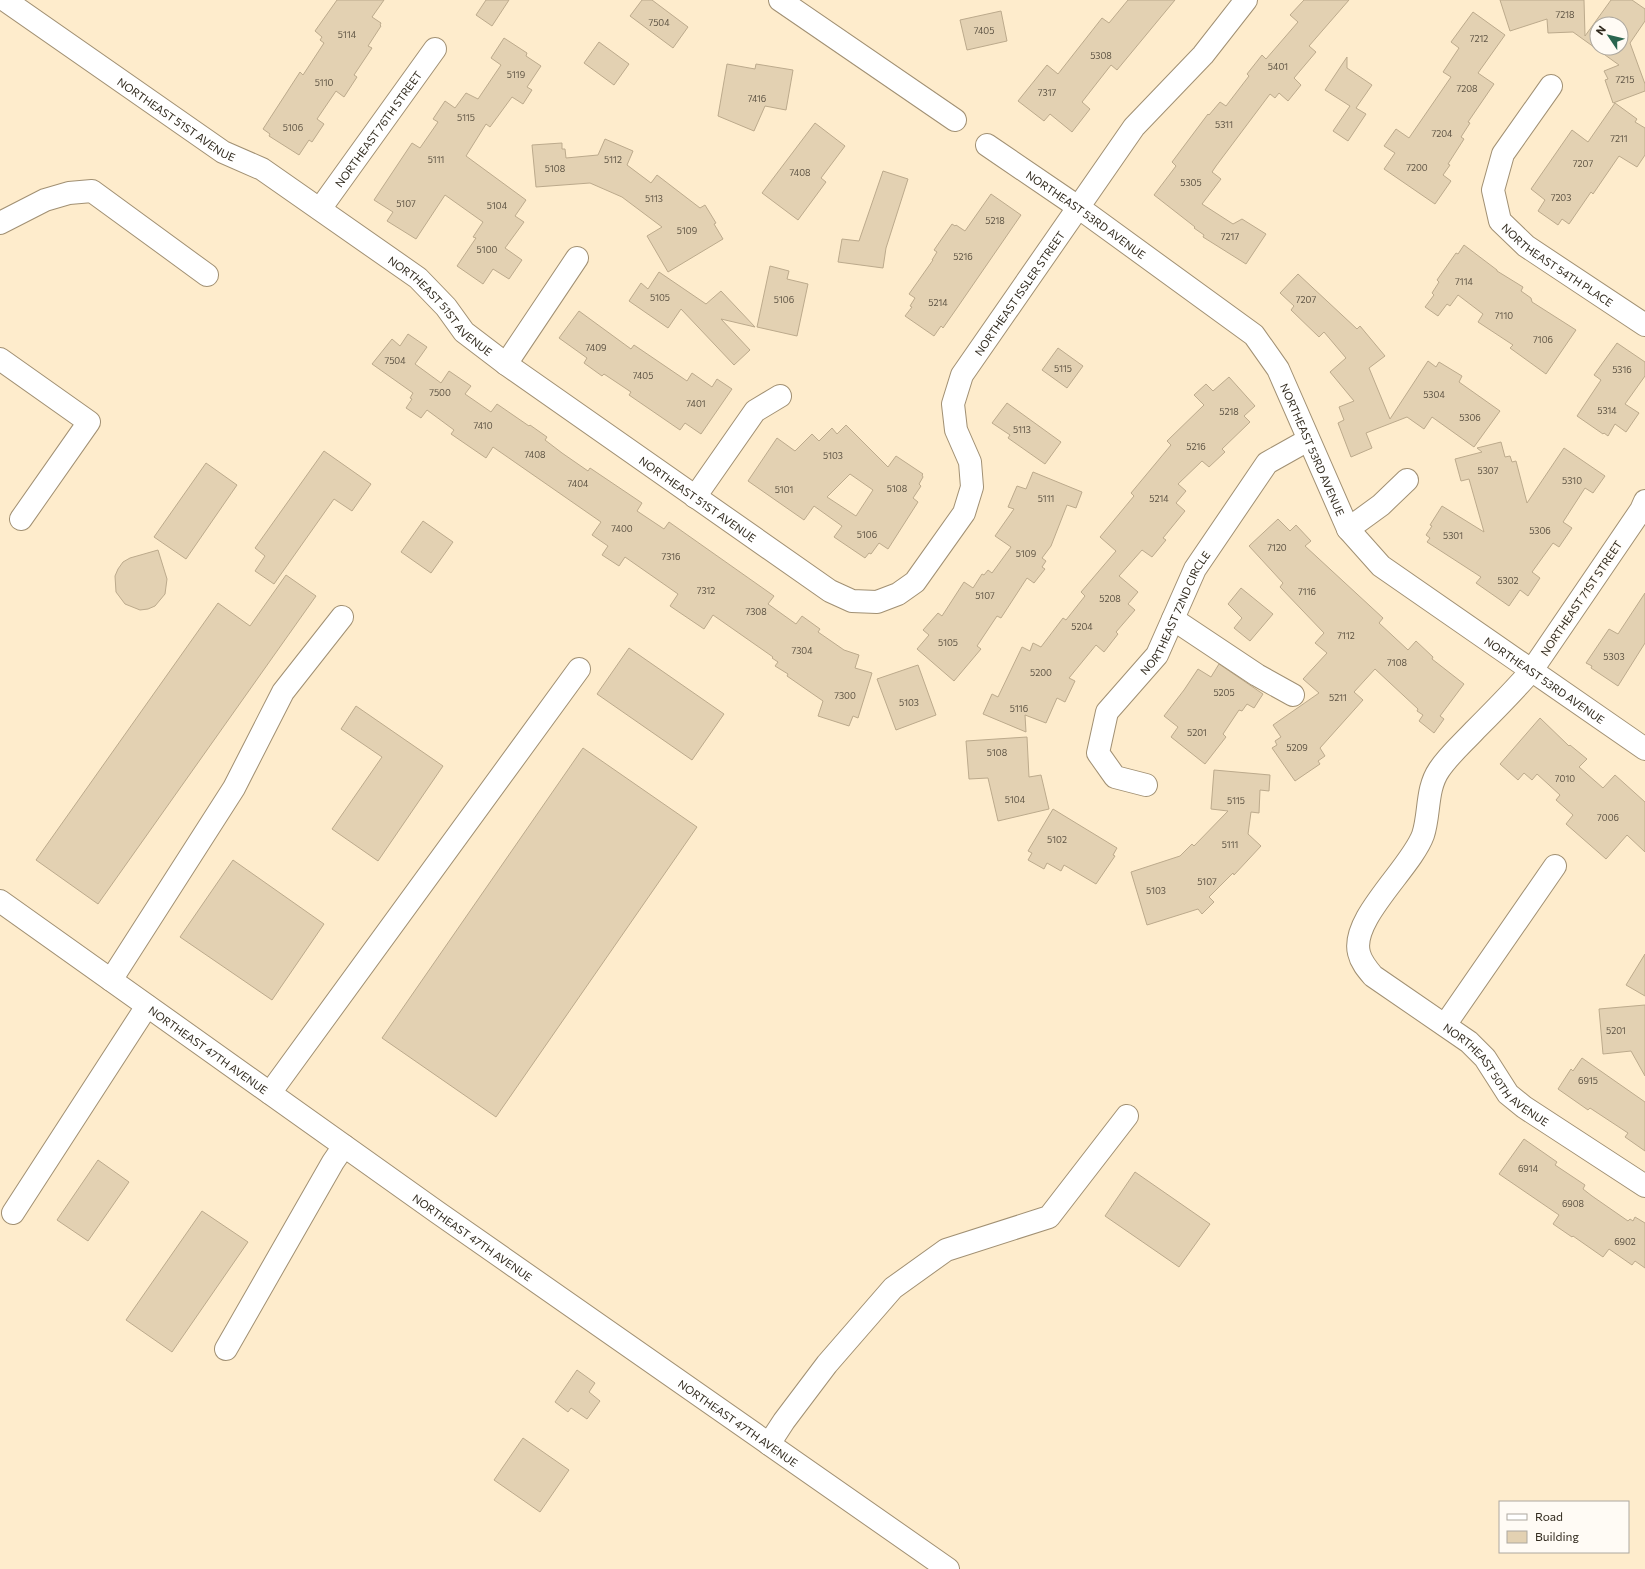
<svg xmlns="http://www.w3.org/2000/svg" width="1645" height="1569" viewBox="0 0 1645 1569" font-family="Commissioner,sans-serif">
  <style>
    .building { fill: #e3d1b2; stroke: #bcaa8c; fill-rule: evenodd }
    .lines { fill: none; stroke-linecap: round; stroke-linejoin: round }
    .minor-casing { stroke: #a19073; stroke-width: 24 }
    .minor { stroke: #fff; stroke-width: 22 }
    .labels { text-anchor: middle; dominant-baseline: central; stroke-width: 3; stroke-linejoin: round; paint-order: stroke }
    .number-label { font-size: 9px; fill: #5e5444 }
    .street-label { font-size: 11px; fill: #322b1f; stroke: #fffbf5 }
  </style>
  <rect width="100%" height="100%" fill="#feeccc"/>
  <!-- building -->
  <g class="building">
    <path d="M337,0H384L372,17L381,23L380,25L381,26L368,46L372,48L354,75L357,77L344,97L336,91L317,119L324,124L312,142L309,140L299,155L269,136L270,134L263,129L300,72L303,75L324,43L320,40L322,37L315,31Z"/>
    <path d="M486,0H509L492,26L476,15Z"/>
    <path d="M642,0H652L688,27L673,48L630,16Z"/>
    <path d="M1128,0H1175L1117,70L1111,65L1082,102L1090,109L1072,132L1050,114L1044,121L1018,101L1047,65L1058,74L1102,18L1109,23Z"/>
    <path d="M1304,0H1349L1309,46L1316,52L1294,78L1301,85L1288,101L1279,93L1275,98L1270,94L1216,166L1212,172L1221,179L1202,204L1233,224L1242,219L1266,234L1246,264L1203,237L1204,235L1194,228L1195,227L1154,195L1176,166L1172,162L1208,114L1209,115L1220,102L1226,106L1249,76L1247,74L1262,55L1266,59L1298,22L1290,15Z"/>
    <path d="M1500,0H1584L1585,36L1611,0H1632L1645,9V21L1630,43L1645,84V91L1613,103L1605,80L1608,79L1604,71L1619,65L1573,32L1548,33L1547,19L1510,31ZM1597,24H1621V48H1597Z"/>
    <path d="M1001,11L1007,41L967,50L960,20Z"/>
    <path d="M1473,12L1505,35L1478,73L1494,84L1468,122L1470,123L1461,137L1464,139L1448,164L1450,165L1443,175L1451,181L1435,204L1384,169L1395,153L1384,146L1396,129L1409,138L1451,77L1443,72L1459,48L1451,42Z"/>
    <path d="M504,38L527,53L526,56L541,66L527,87L532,90L523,104L512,97L490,127L486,124L466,156L526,200L515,216L524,222L505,248L522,260L509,279L493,269L483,284L457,266L476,238L473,237L483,222L445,195L416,239L387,221L393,212L374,200L412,143L420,148L438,122L433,119L445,101L455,108L466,93L478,99L501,65L491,58Z"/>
    <path d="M599,42L629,64L614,85L584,63Z"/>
    <path d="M1347,57V68L1372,85L1356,108L1366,114L1348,141L1333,131L1350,106L1325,90Z"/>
    <path d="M727,64L755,69L756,64L793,70L786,110L765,106L754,131L718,116Z"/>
    <path d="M1615,103L1637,119L1635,122L1645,128V155L1637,167L1619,156L1593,194L1591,192L1569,224L1562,219L1558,225L1538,211L1545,200L1531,189L1572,130L1588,142Z"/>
    <path d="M815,123L845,146L821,178L826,182L798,220L762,193Z"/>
    <path d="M605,139L633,151L627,165L651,183L657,175L700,208L705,205L716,223L714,224L723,239L668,272L647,236L662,227L622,197L590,183L536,187L532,145L562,143V149H565L566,158L598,155Z"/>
    <path d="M883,171L908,179L886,248L883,268L838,262L842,239L859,241Z"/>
    <path d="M991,194L1021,215L957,308L943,328L941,326L934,336L905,316L912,307L910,306L915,298L909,294L933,260H932L937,252L934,250L952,224L955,226L956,225L965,231Z"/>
    <path d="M1464,245L1497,270V271L1523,287L1521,291L1531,298L1532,302L1576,330L1546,374L1510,348L1513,345L1478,322L1483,314L1458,295L1450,306L1447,304L1438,316L1425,307L1434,295L1432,293L1439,282L1437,280L1456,253L1458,254Z"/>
    <path d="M770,266L789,271L787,279L808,284L797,336L757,327Z"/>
    <path d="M659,272L706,304L721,291L755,327L721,319L750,350L734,365L681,309L668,328L629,301L641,283L648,289Z"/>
    <path d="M1298,274L1357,329L1360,326L1385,356L1369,368L1390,419L1428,361L1436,367L1439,362L1462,376L1459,382L1500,411L1474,447L1432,417L1424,429L1407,417L1366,433L1372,448L1351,457L1338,423L1344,420L1339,407L1354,401L1330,372L1346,358L1324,332L1319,337L1291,310L1294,306L1280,293Z"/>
    <path d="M579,311L631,349L634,345L687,381L692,373L712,387L717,379L732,389L701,434L685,423L680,430L629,395L631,392L604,374L602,376L584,363L587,358L559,338Z"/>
    <path d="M408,334L427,347L415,364L441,383L449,371L471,386L465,394L491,412L497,404L529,426L530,425L547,437L545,440L562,453L588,471L590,468L642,503L637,511L664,529L669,522L774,596L768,604L796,624L802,616L820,629L818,632L844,650L859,655L855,668L872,673L858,718L853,716L849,726L818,716L823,701L787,676L788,674L775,666L778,662L772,658L773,657L713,615L704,629L670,606L678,594L625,557L619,566L602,555L608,546L592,535L601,522L493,447L486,458L451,434L454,430L427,410L421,418L406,408L412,399L410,398L413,393L372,364L392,339L400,346Z"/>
    <path d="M1617,343L1645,362V376L1625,404L1639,413L1626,432L1615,424L1608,436L1604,433L1603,434L1577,416L1601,380L1594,375Z"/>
    <path d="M1058,348L1083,366L1067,388L1042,370Z"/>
    <path d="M1229,377L1255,406L1244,416L1250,422L1222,449L1225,452L1209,467L1202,461L1178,484L1186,491L1176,503L1185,511L1163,538L1166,540L1152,557L1142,550L1119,576L1138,592L1128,604L1135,610L1116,632L1118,634L1104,652L1096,645L1069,678L1075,681L1065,702L1057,698L1046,723L1025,715L1026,732L983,714L992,694L998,697L1022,647L1030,651L1033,643L1041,647L1063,618L1066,620L1085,596L1081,592L1116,551L1100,537L1134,496L1131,493L1171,445L1167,441L1204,405L1194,395L1206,384L1213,391Z"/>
    <path d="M1007,403L1061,442L1045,464L1008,438L1010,435L992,423Z"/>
    <path d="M846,425L888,467L896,456L923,474L922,475L923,477L919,484L921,486L913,498L918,502L888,549L879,543L871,554L869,553L865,558L834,537L842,526L814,506L804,520L748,481L777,438L795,451L812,434L819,441L832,428L837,434ZM850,474L873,490L856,516L827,497Z"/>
    <path d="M1501,442L1505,457L1510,456L1512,462L1516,461L1527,503L1564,448L1605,476L1593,493L1585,488L1563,522L1572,528L1559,547L1553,543L1532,572L1540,578L1528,596L1520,590L1509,606L1476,583L1481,577L1427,542L1430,538L1426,535L1432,526L1430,525L1442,506L1484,532L1469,479L1461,481L1455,459L1482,452L1477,448Z"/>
    <path d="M324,451L371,484L352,511L334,499L274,584L255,571L265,556L255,548Z"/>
    <path d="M206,463L237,485L186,559L154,537Z"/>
    <path d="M1033,472L1082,492L1076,508L1067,505L1051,546L1042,558L1046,561L1042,567L1045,569L1034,583L1027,578L1001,618L997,616L977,646L981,649L954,681L917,649L929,635L923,630L938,613L942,616L964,582L973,588L982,574L984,575L988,570L992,573L1011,547L995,536L1014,509L1008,507L1017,486L1026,489Z"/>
    <path d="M1278,519L1290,531L1296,525L1311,541L1305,546L1383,618L1379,623L1408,650L1416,641L1433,657L1432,659L1464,684L1440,716L1444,719L1434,733L1419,721L1423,715L1417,711L1418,709L1375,669L1354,692L1363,700L1320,748L1325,756L1318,761L1320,764L1295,781L1272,748L1277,745L1275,741L1281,737L1273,725L1319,693L1303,679L1327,653L1315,643L1324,633L1280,587L1283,583L1249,546Z"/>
    <path d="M423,521L453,542L431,573L401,552Z"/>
    <path d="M158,550L167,579L165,594L155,606L148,609L140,610L125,604L116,592L115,576L118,569L123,562L130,558Z"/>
    <path d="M286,575L316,596L98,904L36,860L218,603L250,626Z"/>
    <path d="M1241,588L1273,614L1250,641L1234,628L1242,618L1228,604Z"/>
    <path d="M1645,593V643L1618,686L1591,668L1592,666L1586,663L1609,629L1618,634Z"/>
    <path d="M629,648L724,714L692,760L597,694Z"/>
    <path d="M1219,664L1263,694L1254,708L1247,704L1242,711L1239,710L1223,734L1226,737L1205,764L1171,737L1178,727L1164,716L1184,690L1198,669L1211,677Z"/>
    <path d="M918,665L936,715L896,730L877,679Z"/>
    <path d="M356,706L443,766L378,861L332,829L382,757L341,729Z"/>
    <path d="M1540,718L1569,746L1570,745L1587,759L1579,767L1603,788L1615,775L1645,802V852L1627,835L1606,859L1566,824L1573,815L1556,800L1560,795L1537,774L1532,780L1524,773L1518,780L1500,764Z"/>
    <path d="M1027,737L1029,777L1041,775L1049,809L998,821L988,778L969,779L966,741Z"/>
    <path d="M583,748L697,827L496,1117L382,1038Z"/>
    <path d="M1214,770L1270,775L1269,791L1260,790L1259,813L1251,812L1248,834L1261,846L1234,875L1233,873L1209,897L1214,902L1202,914L1198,909L1147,925L1131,872L1180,856L1192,844L1194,846L1228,811L1211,809Z"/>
    <path d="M1053,809L1117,848L1113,855L1115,856L1096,884L1064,865L1061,871L1047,863L1044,869L1028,860L1032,853L1028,851Z"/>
    <path d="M233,860L324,924L272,1000L180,937Z"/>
    <path d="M1645,954V996L1626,985Z"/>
    <path d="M1645,1005V1076L1631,1051L1603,1054L1599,1009Z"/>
    <path d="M1582,1058L1645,1102V1151L1625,1137L1628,1133L1590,1108L1588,1110L1558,1089L1571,1069L1573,1071Z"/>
    <path d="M1524,1139L1557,1162L1555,1165L1585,1185L1583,1189L1592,1196L1628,1221L1630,1219L1633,1221L1635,1217L1645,1223V1268L1635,1261L1632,1265L1609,1249L1603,1257L1573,1236L1572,1237L1553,1224L1559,1215L1499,1174Z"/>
    <path d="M98,1160L129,1182L88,1241L57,1220Z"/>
    <path d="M1135,1172L1210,1224L1179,1267L1105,1216Z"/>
    <path d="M202,1211L248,1242L172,1352L126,1320Z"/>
    <path d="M577,1370L595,1383L589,1392L600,1401L587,1419L571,1408L568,1412L555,1402Z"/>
    <path d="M523,1438L569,1470L540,1512L494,1480Z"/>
  </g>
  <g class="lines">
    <!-- minor casing -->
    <g class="minor-casing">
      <g id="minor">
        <path id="s1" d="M5,0L223,152L262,169L418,278L446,307L464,332L506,364L830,591L852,601L877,602L898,594L915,582L964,513L972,487L970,462L956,430L953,404L962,375L1134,127L1203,55L1246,0"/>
        <path d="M780,0L955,120"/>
        <path id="s2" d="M1551,86L1503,154L1493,190L1500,221L1526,246L1645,325"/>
        <path id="s3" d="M987,145L1078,207L1254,335L1278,369L1348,529L1381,566L1645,749"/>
        <path id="s4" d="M320,209L435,49"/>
        <path d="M0,223L45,200L69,193L92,191L207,275"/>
        <path d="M0,359L89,422L21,519"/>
        <path d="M506,364L577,258"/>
        <path d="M695,497L755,411L780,396"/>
        <path id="s5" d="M1645,501L1641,510L1532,670C1514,691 1495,710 1475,730C1463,743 1449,755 1439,770C1426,789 1430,814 1423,835C1411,868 1350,919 1359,953C1361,962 1367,969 1373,976L1469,1042L1485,1058L1508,1094L1524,1107L1645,1186"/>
        <path d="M1348,529L1381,505L1407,480"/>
        <path d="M1173,619L1257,675L1293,695"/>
        <path id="s6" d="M1146,785L1115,777L1098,753L1107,712L1157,655L1195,569L1267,463L1308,440"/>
        <path id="s7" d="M0,901L437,1212L948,1569"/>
        <path d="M111,980L234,788L283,692L342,617"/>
        <path d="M1445,1025L1555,866"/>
        <path d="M270,1093L579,669"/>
        <path d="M13,1213L147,1006"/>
        <path d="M226,1349L333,1162L344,1146"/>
        <path d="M769,1444L784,1421L827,1364L893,1288L946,1250L1049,1217L1127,1116"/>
      </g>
    </g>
    <!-- minor -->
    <use href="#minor" class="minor"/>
  </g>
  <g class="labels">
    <!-- number labels -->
    <g class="number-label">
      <text x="1565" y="14">7218</text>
      <text x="659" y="22">7504</text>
      <text x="984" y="30">7405</text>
      <text x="347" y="34">5114</text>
      <text x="1479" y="38">7212</text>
      <text x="1101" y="55">5308</text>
      <text x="1278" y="66">5401</text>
      <text x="516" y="74">5119</text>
      <text x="1625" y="79">7215</text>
      <text x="324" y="82">5110</text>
      <text x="1467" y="88">7208</text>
      <text x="1047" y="92">7317</text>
      <text x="757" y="98">7416</text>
      <text x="466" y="117">5115</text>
      <text x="1224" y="124">5311</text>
      <text x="293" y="127">5106</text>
      <text x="1442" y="133">7204</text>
      <text x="1619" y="138">7211</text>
      <text x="436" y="159">5111</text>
      <text x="613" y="159">5112</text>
      <text x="1583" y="163">7207</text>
      <text x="1417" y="167">7200</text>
      <text x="555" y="168">5108</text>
      <text x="800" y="172">7408</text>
      <text x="1191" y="182">5305</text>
      <text x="1561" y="197">7203</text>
      <text x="654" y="198">5113</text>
      <text x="406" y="203">5107</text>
      <text x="497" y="205">5104</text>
      <text x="995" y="220">5218</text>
      <text x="687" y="230">5109</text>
      <text x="1230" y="236">7217</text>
      <text x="487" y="249">5100</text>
      <text x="963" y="256">5216</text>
      <text x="1464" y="281">7114</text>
      <text x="660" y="297">5105</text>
      <text x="784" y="299">5106</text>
      <text x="1306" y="299">7207</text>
      <text x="938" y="302">5214</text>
      <text x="1504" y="315">7110</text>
      <text x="1543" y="339">7106</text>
      <text x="596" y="347">7409</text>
      <text x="395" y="360">7504</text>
      <text x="1063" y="368">5115</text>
      <text x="1622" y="369">5316</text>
      <text x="643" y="375">7405</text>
      <text x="440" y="392">7500</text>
      <text x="1434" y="394">5304</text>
      <text x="696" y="403">7401</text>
      <text x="1607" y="410">5314</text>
      <text x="1229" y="411">5218</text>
      <text x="1470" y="417">5306</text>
      <text x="483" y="425">7410</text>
      <text x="1022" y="429">5113</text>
      <text x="1196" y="446">5216</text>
      <text x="535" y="454">7408</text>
      <text x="833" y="455">5103</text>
      <text x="1488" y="470">5307</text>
      <text x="1572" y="480">5310</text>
      <text x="578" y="483">7404</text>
      <text x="897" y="488">5108</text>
      <text x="784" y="489">5101</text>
      <text x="1046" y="498">5111</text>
      <text x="1159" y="498">5214</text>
      <text x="622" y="528">7400</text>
      <text x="1540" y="530">5306</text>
      <text x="867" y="534">5106</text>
      <text x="1453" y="535">5301</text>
      <text x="1277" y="547">7120</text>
      <text x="1026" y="553">5109</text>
      <text x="671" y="556">7316</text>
      <text x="1508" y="580">5302</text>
      <text x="706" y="590">7312</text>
      <text x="1307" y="591">7116</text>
      <text x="985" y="595">5107</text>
      <text x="1110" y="598">5208</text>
      <text x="756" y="611">7308</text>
      <text x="1082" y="626">5204</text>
      <text x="1346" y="635">7112</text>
      <text x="948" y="642">5105</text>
      <text x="802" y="650">7304</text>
      <text x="1614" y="656">5303</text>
      <text x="1397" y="662">7108</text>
      <text x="1041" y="672">5200</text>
      <text x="1224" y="692">5205</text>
      <text x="845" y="695">7300</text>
      <text x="1338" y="697">5211</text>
      <text x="909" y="702">5103</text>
      <text x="1019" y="708">5116</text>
      <text x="1197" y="732">5201</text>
      <text x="1297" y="747">5209</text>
      <text x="997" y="752">5108</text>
      <text x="1565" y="778">7010</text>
      <text x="1015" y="799">5104</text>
      <text x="1236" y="800">5115</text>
      <text x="1608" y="817">7006</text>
      <text x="1057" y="839">5102</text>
      <text x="1230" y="844">5111</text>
      <text x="1207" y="881">5107</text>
      <text x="1156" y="890">5103</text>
      <text x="1616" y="1030">5201</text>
      <text x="1588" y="1080">6915</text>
      <text x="1528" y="1168">6914</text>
      <text x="1573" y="1203">6908</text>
      <text x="1625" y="1241">6902</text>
    </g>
    <!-- street labels -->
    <g class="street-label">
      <text stroke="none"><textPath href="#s1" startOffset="209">NORTHEAST 51ST AVENUE</textPath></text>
      <text stroke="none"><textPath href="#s4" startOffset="99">NORTHEAST 76TH STREET</textPath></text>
      <text stroke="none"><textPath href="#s3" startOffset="121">NORTHEAST 53RD AVENUE</textPath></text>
      <text stroke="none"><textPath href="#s2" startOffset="225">NORTHEAST 54TH PLACE</textPath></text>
      <text stroke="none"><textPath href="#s1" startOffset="1439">NORTHEAST ISSLER STREET</textPath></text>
      <text stroke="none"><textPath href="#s1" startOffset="534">NORTHEAST 51ST AVENUE</textPath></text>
      <text stroke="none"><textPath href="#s3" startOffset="457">NORTHEAST 53RD AVENUE</textPath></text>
      <text stroke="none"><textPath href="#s1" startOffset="857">NORTHEAST 51ST AVENUE</textPath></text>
      <text transform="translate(1581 598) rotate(-56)">NORTHEAST 71ST STREET</text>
      <text stroke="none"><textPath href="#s6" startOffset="225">NORTHEAST 72ND CIRCLE</textPath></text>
      <text stroke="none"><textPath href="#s3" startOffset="793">NORTHEAST 53RD AVENUE</textPath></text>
      <text stroke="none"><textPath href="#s7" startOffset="256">NORTHEAST 47TH AVENUE</textPath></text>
      <text stroke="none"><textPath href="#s5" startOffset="731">NORTHEAST 50TH AVENUE</textPath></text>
      <text stroke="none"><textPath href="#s7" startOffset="580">NORTHEAST 47TH AVENUE</textPath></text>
      <text stroke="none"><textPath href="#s7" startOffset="904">NORTHEAST 47TH AVENUE</textPath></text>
    </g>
  </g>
  <!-- legend -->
  <rect x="1499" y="1501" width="130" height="52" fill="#fffbf5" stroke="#ada89f"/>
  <rect x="1507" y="1514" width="20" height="6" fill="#ffffff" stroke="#ada89f"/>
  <text x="1535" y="1521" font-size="12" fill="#322b1f">Road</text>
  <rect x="1507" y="1531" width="20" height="12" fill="#e3d1b2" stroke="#ada89f"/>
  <text x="1535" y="1541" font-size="12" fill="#322b1f">Building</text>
  <!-- north arrow -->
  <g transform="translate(1609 36) rotate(305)"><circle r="19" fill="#fffbf5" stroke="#ada89f"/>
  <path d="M0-3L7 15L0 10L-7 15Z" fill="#2a654f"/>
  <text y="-6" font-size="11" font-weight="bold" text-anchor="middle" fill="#322b1f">N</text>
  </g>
</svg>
